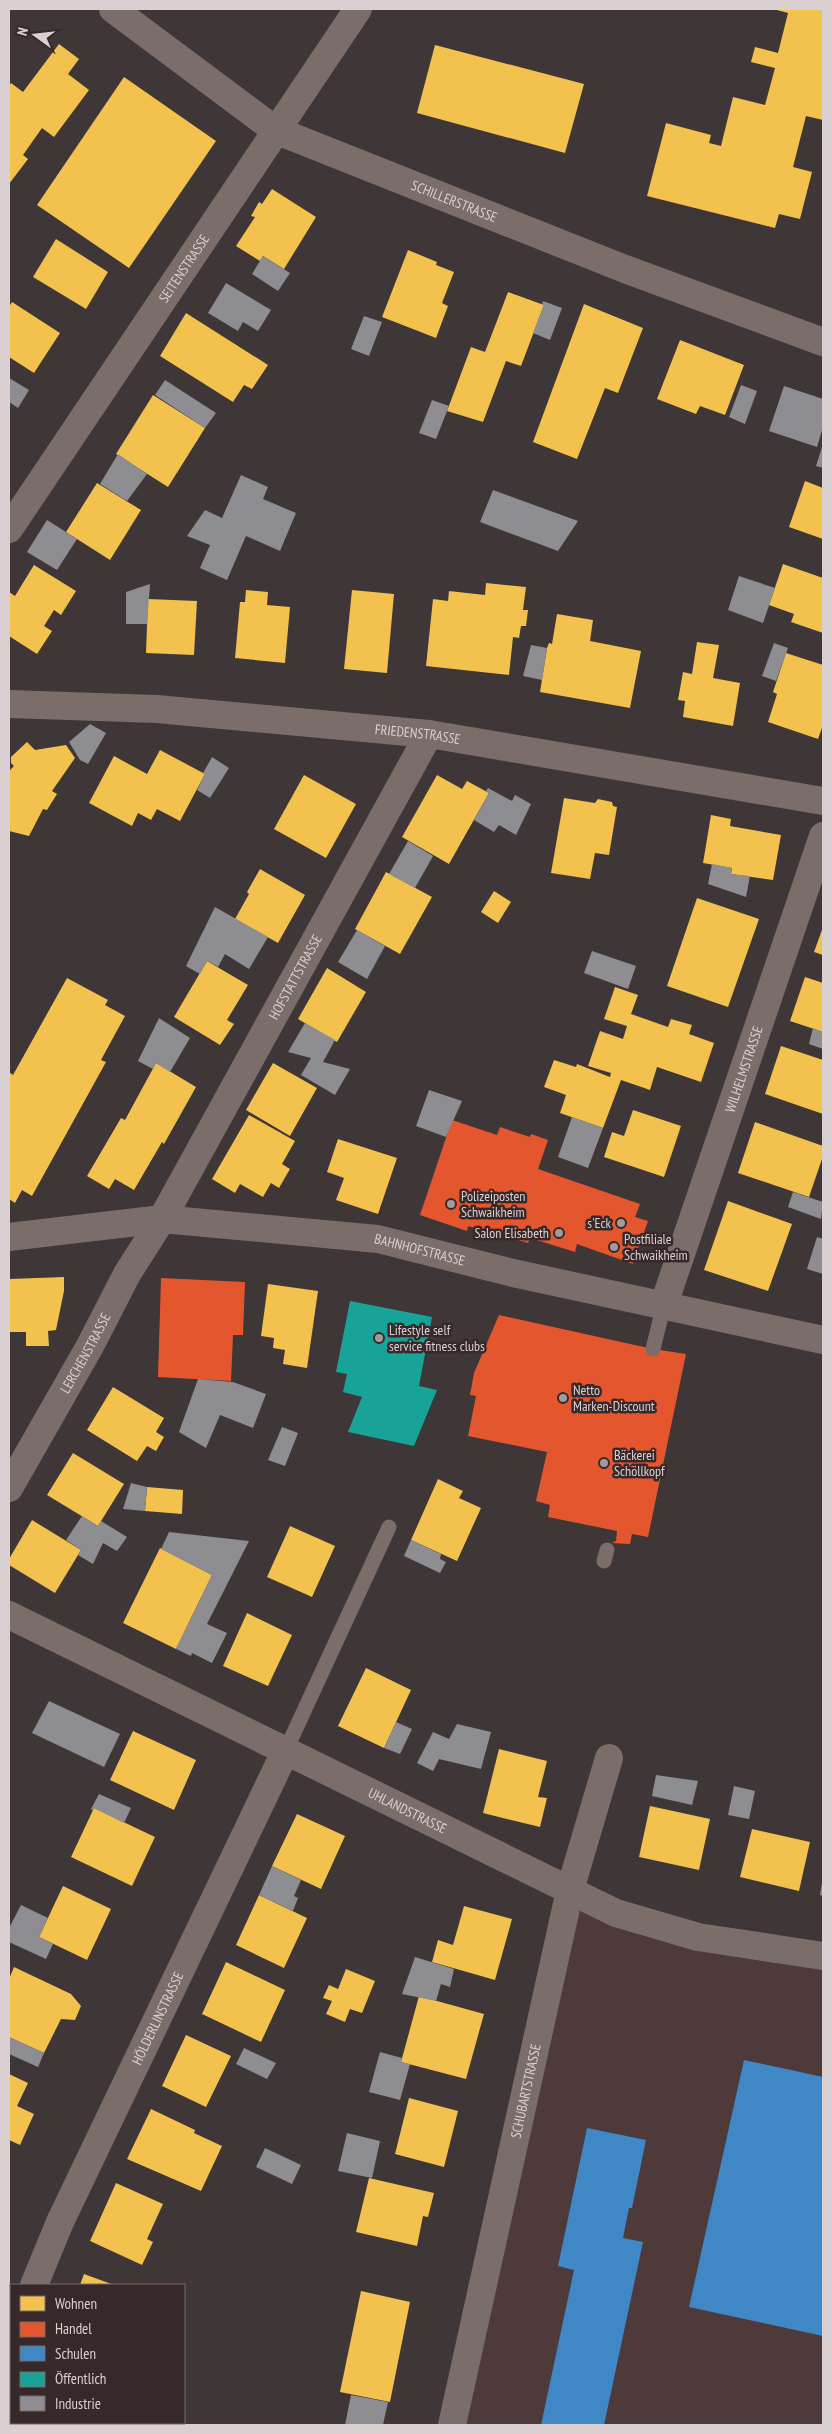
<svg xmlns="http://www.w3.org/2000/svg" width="832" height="2434" viewBox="0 0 832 2434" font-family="'PT Sans Narrow',sans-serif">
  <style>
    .built { fill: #4e393b }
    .homes { fill: #f2c14e }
    .shops { fill: #e4572e }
    .schools { fill: #3f88c5 }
    .public { fill: #17a398 }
    .industry { fill: #8d8d92 }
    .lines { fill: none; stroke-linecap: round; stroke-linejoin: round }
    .service { stroke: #7a6d6a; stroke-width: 15 }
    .minor { stroke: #7a6d6a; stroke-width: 28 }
    .poi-dot { fill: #a39a9b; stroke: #37282a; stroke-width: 2 }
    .labels { text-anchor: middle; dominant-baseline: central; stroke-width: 5; stroke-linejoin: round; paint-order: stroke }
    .street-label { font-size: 14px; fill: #dad0d1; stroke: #37282a }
    .poi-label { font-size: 14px; fill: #dad0d1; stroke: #37282a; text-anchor: start }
  </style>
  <rect width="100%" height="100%" fill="#3e3637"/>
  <!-- built -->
  <path class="built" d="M570,1890L823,1956V2425H452Z"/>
  <!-- homes -->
  <g class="homes">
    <path d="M773,9H823V120L806,116L793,167L812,172L800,219L779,214L775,228L647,196L666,123L711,135L709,143L721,146L733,97L765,105L775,68L751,62L755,47L778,53L788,13Z"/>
    <path d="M59,44L79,59L68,74L89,90L54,137L42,128L23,155L28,159L9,184V86L11,83L23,92Z"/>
    <path d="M435,45L584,84L565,153L417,113Z"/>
    <path d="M124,77L216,141L129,268L37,205Z"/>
    <path d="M272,189L316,217L284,269L263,256L260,261L236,246L255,217L251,216L259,202L262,204Z"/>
    <path d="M56,239L108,272L86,309L33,277Z"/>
    <path d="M408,250L437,262L436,265L454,272L442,303L448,306L436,338L382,317Z"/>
    <path d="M508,292L544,305L521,366L506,361L483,422L447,411L471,347L485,352Z"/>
    <path d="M12,302L60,333L34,373L9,357V307Z"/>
    <path d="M584,304L643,328L618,393L605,388L577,459L533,442Z"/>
    <path d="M186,313L268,365L252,389L244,385L233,402L160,356Z"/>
    <path d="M680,340L744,365L725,415L700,406L696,414L657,399Z"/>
    <path d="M153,395L205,428L168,487L116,454Z"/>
    <path d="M805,481L823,488V539L789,527Z"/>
    <path d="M97,483L141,510L110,560L66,532Z"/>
    <path d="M783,564L823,578V633L791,622L794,614L769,605Z"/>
    <path d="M34,565L76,591L61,615L54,610L44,626L52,631L37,654L9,636V592L15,596Z"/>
    <path d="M486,583L526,587L523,610H528L526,626H521L519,638L513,637L509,675L426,666L433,599L448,601L449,591L485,595Z"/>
    <path d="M246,590L268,592L267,605L290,607L285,663L235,658L240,602H245Z"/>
    <path d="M352,590L394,594L387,673L344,669Z"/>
    <path d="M148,599L197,601L194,655L146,653Z"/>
    <path d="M557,614L593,620L590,641L641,651L630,708L540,692L547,648L549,643L552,644Z"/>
    <path d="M697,642L719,645L713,678L740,683L733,726L683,717L685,701L678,700L683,672L692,674Z"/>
    <path d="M786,653L823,665V725L818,739L768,722L777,694L773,692Z"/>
    <path d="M27,742L35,750L66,745L75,758L52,791L57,794L47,810L43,809L29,836L9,831V771L14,766L11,763V757Z"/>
    <path d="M160,750L205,774L180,821L157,809L151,820L138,813L132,826L89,803L114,756L147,774Z"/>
    <path d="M304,775L356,804L326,858L274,829Z"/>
    <path d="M437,775L462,789L467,781L489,793L449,864L402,837Z"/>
    <path d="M564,798L595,803L598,799L612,802L613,806L617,807L609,855L595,853L590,879L551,873Z"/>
    <path d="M711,815L731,819L730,826L781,835L773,880L731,874L732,868L703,863Z"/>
    <path d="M260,869L305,895L278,943L235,919L249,894L247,892Z"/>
    <path d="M386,872L432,897L400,954L355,929Z"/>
    <path d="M494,891L511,902L498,923L481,912Z"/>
    <path d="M697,898L759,919L728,1007L667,986Z"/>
    <path d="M823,927V955L814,952Z"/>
    <path d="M207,961L248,985L227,1020L234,1024L220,1045L174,1017Z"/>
    <path d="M327,968L366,992L337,1042L298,1019Z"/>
    <path d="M805,977L823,983V1032L790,1021Z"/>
    <path d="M67,978L108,1000L105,1005L125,1016L101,1060L106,1062L32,1196L22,1190L15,1203L9,1199V1072L13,1075Z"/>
    <path d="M615,987L638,995L631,1014L668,1027L671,1019L692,1025L689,1034L714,1043L701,1082L657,1067L650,1090L621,1080L603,1128L560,1113L566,1095L544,1087L554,1060L576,1067L577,1064L610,1077L611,1073L588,1066L600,1031L623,1039L627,1026L604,1019Z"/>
    <path d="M781,1046L823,1060V1114L765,1094Z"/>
    <path d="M156,1063L196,1087L164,1144L162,1142L134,1190L115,1179L109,1189L87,1176L121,1118L125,1120Z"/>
    <path d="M273,1063L317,1088L290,1136L246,1110Z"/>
    <path d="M633,1110L681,1126L664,1177L604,1157L612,1132L624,1136Z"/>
    <path d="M249,1115L295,1141L282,1164L290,1169L279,1188L271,1183L263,1197L240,1184L235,1193L212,1179Z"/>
    <path d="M755,1122L823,1146V1156L809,1197L738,1173Z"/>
    <path d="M338,1139L397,1158L378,1214L336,1200L344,1178L327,1172Z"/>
    <path d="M728,1201L792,1224L768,1291L704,1270Z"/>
    <path d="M64,1277V1291L56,1330L48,1331L49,1346H26V1332H9V1279Z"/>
    <path d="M268,1284L318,1291L307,1368L283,1364L285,1350L273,1348L274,1338L261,1336Z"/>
    <path d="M113,1387L164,1418L156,1432L164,1437L156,1451L147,1446L137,1461L87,1430Z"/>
    <path d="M73,1453L124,1484L98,1526L47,1495Z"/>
    <path d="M438,1479L463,1491L459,1498L481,1508L457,1561L411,1540Z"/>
    <path d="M147,1487L183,1490L182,1514L145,1511Z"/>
    <path d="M32,1520L81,1550L55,1593L9,1565V1559Z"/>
    <path d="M290,1526L335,1546L312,1597L267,1577Z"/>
    <path d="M160,1548L212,1575L176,1649L123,1623Z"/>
    <path d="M247,1613L292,1635L268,1686L223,1666Z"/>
    <path d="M366,1668L411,1690L384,1748L338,1726Z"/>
    <path d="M133,1731L196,1760L174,1810L110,1780Z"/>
    <path d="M499,1749L547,1761L538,1797L547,1798L540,1827L483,1813Z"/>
    <path d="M650,1806L710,1819L699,1870L639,1857Z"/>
    <path d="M94,1808L155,1837L132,1886L71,1857Z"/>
    <path d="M297,1814L345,1836L321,1889L272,1866Z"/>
    <path d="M752,1829L810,1842L799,1891L740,1877Z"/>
    <path d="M63,1886L111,1909L87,1960L39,1937Z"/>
    <path d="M259,1895L307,1918L284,1968L236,1945Z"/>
    <path d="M464,1906L512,1919L495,1980L432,1962L438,1940L453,1945Z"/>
    <path d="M226,1962L285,1990L261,2042L202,2014Z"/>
    <path d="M14,1967L71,1994L81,2006L75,2020L61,2019L44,2053L9,2037V1979Z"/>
    <path d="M346,1969L375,1981L362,2013L350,2009L345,2022L326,2014L332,2001L323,1998L329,1985L338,1989Z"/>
    <path d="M419,1996L484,2014L466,2079L401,2062Z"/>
    <path d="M186,2035L231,2056L206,2107L162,2086Z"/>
    <path d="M9,2074L28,2083L17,2106L34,2114L20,2145L9,2140Z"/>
    <path d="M409,2098L458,2111L444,2167L395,2154Z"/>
    <path d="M151,2109L195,2130L194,2133L222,2146L201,2191L127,2159Z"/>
    <path d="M369,2178L434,2193L428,2217L423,2216L417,2246L356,2232Z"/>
    <path d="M116,2183L163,2204L147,2239L153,2242L142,2265L90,2241Z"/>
    <path d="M84,2274L114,2285H80Z"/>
    <path d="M361,2291L410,2302L390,2402L340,2392Z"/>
    <path d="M43,2423H99L98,2425H42Z"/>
  </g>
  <!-- shops -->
  <g class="shops">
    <path d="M452,1120L497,1135L500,1127L530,1137L531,1134L548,1140L538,1169L640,1204L635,1217L648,1221L633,1264L577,1244L575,1252L530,1238L528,1243L468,1226L467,1231L420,1215Z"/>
    <path d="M161,1278L245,1282L243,1335H233L231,1381L158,1377Z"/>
    <path d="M499,1315L653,1349L686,1354L648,1537L632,1534L630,1544L612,1543L616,1541L617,1531L548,1517L550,1505L536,1501L547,1452L468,1436L476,1396L470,1395L474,1373Z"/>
  </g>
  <!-- schools -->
  <g class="schools">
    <path d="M744,2060L823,2077V2336L689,2307Z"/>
    <path d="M587,2128L646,2140L632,2208H629L623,2238L643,2242L604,2425H541L574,2270L558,2266Z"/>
  </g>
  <!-- public -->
  <path class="public" d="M350,1301L432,1317L419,1386L437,1390L414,1446L348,1432L362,1397L343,1392L347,1374L336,1372Z"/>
  <!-- industry -->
  <g class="industry">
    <path d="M263,256L290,273L278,291L252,274Z"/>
    <path d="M226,283L271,310L258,331L243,322L238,331L208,313Z"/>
    <path d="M543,301L562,308L550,340L533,333L544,305H542Z"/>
    <path d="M364,316L382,322L369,356L351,349Z"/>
    <path d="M9,378L29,390L18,408L9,402Z"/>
    <path d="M165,380L216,413L205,428L155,395Z"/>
    <path d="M741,385L757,391L745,424L729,417Z"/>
    <path d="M784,386L823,399V427L817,447L769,431Z"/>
    <path d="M432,400L449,406L436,439L419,433Z"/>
    <path d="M823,444V468L816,466Z"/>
    <path d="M118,454L147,474L127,501L100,484Z"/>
    <path d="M241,475L268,487L263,499L296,513L280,551L246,536L227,580L200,568L210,545L187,536L205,510L222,518Z"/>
    <path d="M493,490L578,521L558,551L480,522Z"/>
    <path d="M47,520L77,539L57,570L27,552Z"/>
    <path d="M739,576L775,588L763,623L728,610Z"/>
    <path d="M150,584L147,624H126V592Z"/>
    <path d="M774,643L788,648L776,681L762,676Z"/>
    <path d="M531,645L547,648L542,680L523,676Z"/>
    <path d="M90,724L106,733L88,764L80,760L69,742Z"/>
    <path d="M212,757L229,768L210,798L197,790L205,774L203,773Z"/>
    <path d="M488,788L512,801L515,795L531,804L516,835L499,825L494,832L474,820L489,793L486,791Z"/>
    <path d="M408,841L433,856L415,888L389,874Z"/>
    <path d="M712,864L732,868L731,874L750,876L746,897L708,884Z"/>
    <path d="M215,907L268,937L249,969L225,954L218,967L207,961L200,974L186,966Z"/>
    <path d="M357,930L385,946L367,979L338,962Z"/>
    <path d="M592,951L636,966L628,989L584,973Z"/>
    <path d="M159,1018L190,1038L170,1072L156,1063L153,1069L138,1061Z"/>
    <path d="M305,1023L335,1040L323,1062L350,1069L335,1095L301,1075L311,1058L288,1052Z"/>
    <path d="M813,1028L823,1032V1049L809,1044Z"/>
    <path d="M429,1090L462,1101L446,1137L416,1126Z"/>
    <path d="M572,1117L603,1128L588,1168L558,1157Z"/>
    <path d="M793,1192L823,1202L821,1219L788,1207Z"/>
    <path d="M817,1237L823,1239V1274L807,1269Z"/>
    <path d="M198,1379L233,1382L266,1394L253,1428L220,1415L206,1448L179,1432Z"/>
    <path d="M282,1427L298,1433L285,1466L268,1460Z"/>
    <path d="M131,1483L147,1487L145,1511L123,1509Z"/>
    <path d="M82,1516L98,1526L101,1521L127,1537L117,1551L103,1543L93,1564L78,1555L81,1550L66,1540Z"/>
    <path d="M169,1532L249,1541L207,1624L227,1633L212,1663L192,1653L191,1656L176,1649L212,1575L161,1549Z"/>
    <path d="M411,1540L441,1554L440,1559L446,1562L440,1573L404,1556Z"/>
    <path d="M49,1701L120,1734L104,1767L32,1733Z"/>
    <path d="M396,1722L412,1729L400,1754L384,1748Z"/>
    <path d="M457,1724L491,1732L481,1769L439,1759L433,1771L417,1763L433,1732L449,1739Z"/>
    <path d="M656,1775L698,1781L692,1805L652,1796Z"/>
    <path d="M734,1786L755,1791L749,1819L728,1815Z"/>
    <path d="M99,1794L131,1808L124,1823L94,1808L93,1811L91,1809Z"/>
    <path d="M272,1866L301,1880L294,1896L298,1898L293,1911L259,1895Z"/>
    <path d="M822,1883H823V1896L820,1895Z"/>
    <path d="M21,1905L48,1918L39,1937L53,1944L46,1959L9,1942V1928Z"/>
    <path d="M415,1957L454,1969L450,1987L441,1984L436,2001L402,1994Z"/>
    <path d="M9,2037L44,2053L38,2067L9,2054Z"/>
    <path d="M244,2048L276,2063L267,2079L236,2064Z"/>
    <path d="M380,2052L402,2058L401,2062L410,2064L400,2100L369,2092Z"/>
    <path d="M347,2133L380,2141L372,2178L338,2171Z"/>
    <path d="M265,2148L301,2165L292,2184L256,2167Z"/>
    <path d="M351,2395L388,2402L383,2425H345Z"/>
  </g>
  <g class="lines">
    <!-- service -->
    <g class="service">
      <path d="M653,1349L664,1304"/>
      <path d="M604,1561L607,1550"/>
      <path d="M285,1752L389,1527"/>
    </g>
    <!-- minor -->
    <g class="minor">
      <path id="s1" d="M113,9L275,130L625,269L823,342"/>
      <path id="s2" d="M9,529L358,9"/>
      <path id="s3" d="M9,704L157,709L429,734L823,801"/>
      <path id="s4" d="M9,1237L162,1219L378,1239L513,1273L823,1340"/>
      <path id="s5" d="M664,1304L823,836"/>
      <path id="s6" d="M9,1488L90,1346L127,1274L162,1219L429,734"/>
      <path id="s7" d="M9,1615L616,1913L698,1937L823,1956"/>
      <path id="s8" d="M34,2285L60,2222L285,1752"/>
      <path d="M9,2344L11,2338"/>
      <path id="s9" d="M452,2425L570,1890L609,1758"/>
    </g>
  </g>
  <!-- markers -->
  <g class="poi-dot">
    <circle cx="451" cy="1204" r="5"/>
    <circle cx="621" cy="1223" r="5"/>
    <circle cx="559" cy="1233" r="5"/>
    <circle cx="614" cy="1247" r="5"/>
    <circle cx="379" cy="1338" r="5"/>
    <circle cx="563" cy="1398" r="5"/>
    <circle cx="604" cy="1463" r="5"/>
  </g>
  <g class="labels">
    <!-- street labels -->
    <g class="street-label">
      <text stroke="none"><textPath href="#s1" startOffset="395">SCHILLERSTRASSE</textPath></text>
      <text stroke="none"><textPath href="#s2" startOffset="314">SEITENSTRASSE</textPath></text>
      <text stroke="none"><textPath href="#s3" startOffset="410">FRIEDENSTRASSE</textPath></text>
      <text stroke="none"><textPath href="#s6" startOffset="586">HOFSTATTSTRASSE</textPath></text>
      <text stroke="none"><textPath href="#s5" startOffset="248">WILHELMSTRASSE</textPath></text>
      <text stroke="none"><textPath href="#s4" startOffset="414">BAHNHOFSTRASSE</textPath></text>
      <text stroke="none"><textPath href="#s6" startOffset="155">LERCHENSTRASSE</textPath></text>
      <text stroke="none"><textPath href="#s7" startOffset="444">UHLANDSTRASSE</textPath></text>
      <text stroke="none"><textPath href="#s8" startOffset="294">HÖLDERLINSTRASSE</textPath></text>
      <text stroke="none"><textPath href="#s9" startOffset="342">SCHUBARTSTRASSE</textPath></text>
    </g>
    <!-- poi labels -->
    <g class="poi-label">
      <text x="461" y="1196">Polizeiposten<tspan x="461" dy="16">Schwaikheim</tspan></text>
      <text x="611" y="1223" text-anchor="end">s'Eck</text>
      <text x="549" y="1233" text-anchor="end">Salon Elisabeth</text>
      <text x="624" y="1239">Postfiliale<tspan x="624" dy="16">Schwaikheim</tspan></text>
      <text x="389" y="1330">Lifestyle self<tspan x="389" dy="16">service fitness clubs</tspan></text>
      <text x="573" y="1390">Netto<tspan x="573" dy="16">Marken-Discount</tspan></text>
      <text x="614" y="1455">Bäckerei<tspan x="614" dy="16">Schöllkopf</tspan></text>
    </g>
  </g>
  <!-- border -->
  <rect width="832" height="2434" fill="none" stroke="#dad0d1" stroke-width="20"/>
  <!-- legend -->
  <rect x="10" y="2284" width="175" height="140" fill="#37282a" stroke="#786b6d"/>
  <rect x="20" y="2296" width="25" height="15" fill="#f2c14e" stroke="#786b6d"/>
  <text x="55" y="2309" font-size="15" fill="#dad0d1">Wohnen</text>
  <rect x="20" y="2322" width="25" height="15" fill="#e4572e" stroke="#786b6d"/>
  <text x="55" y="2334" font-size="15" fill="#dad0d1">Handel</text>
  <rect x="20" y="2346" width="25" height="15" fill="#3f88c5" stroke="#786b6d"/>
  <text x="55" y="2359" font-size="15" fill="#dad0d1">Schulen</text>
  <rect x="20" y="2372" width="25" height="15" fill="#17a398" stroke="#786b6d"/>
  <text x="55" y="2384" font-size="15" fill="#dad0d1">Öffentlich</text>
  <rect x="20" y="2396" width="25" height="15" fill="#8d8d92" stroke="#786b6d"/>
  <text x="55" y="2409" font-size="15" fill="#dad0d1">Industrie</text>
  <!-- north arrow -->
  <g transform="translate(35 35) rotate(285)" stroke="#37282a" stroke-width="4" paint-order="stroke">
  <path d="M0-4L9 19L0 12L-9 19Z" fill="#dad0d1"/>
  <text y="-8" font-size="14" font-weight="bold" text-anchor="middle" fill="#dad0d1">N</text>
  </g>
</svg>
